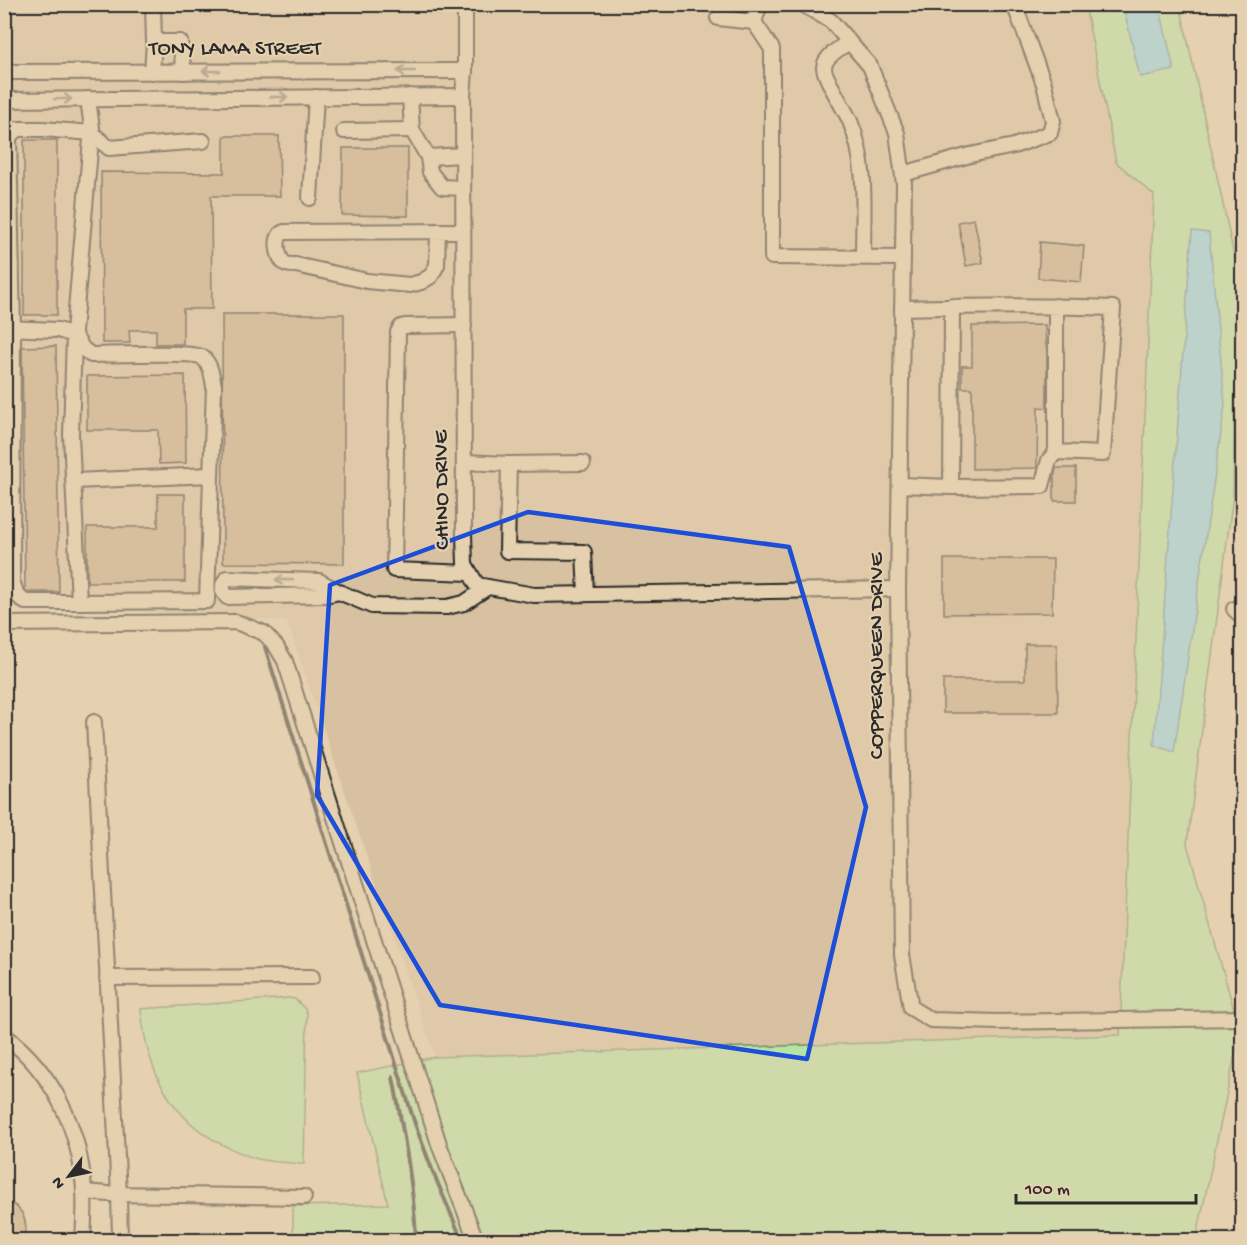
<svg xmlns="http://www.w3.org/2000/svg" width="1247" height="1245" viewBox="0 0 1247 1245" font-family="'Gochi Hand',sans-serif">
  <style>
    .built { fill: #d7c1a0 }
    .green { fill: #b5e4a3; stroke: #708867; stroke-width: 1.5 }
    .water { fill: #8dd5ee; stroke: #6691a0; stroke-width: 1.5 }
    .building { fill: #c5a885; stroke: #2b2b2b; stroke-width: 1.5 }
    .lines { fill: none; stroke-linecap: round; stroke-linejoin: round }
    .minor-casing { stroke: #2b2b2b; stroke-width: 18 }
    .minor { stroke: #e5d0af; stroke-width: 14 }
    .rail { stroke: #2b2b2b; stroke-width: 4 }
    .oneway { stroke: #887e6d }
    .marked { fill: none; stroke: #1d4ed8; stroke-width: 4.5; stroke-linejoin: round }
    .labels { text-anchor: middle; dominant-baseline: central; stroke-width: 4.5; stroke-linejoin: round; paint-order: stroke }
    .street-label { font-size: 22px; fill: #2b2b2b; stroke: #e5d0af }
  </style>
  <rect width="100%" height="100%" fill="#e5d0af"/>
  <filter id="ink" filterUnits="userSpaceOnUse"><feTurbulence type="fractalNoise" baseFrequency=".0167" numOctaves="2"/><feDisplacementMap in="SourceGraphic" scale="12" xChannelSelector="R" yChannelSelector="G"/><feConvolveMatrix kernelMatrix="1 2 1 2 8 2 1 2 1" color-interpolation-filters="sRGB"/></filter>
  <g filter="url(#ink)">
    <!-- built -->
    <path class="built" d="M8,5H1085L1116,162L1154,195L1120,1035L435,1057L287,621L10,603L5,597L4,158Z"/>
    <!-- green -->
    <g class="green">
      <path d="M1085,5H1180L1237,269L1233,496L1187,844L1240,1031L1196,1240H293V1206L388,1204L357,1073L435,1057L1120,1035L1154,195L1116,162Z"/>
      <path d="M289,998L295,999L305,1009L307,1014L304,1164C289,1163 273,1162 258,1159C246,1156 234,1150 223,1145C169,1118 146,1067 141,1009Z"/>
    </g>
    <!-- water -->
    <g class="water">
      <path d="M1123,5H1159L1174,70L1140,77Z"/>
      <path d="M1192,231L1209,233L1225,405L1174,752L1154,745Z"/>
    </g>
    <!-- building -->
    <g class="building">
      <path d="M224,136H279L280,196H211L212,309H183V344H156V330H129L130,343H102L101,172L224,173Z"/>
      <rect x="24" y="140" width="33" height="175"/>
      <path d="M343,148H408V216L342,215Z"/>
      <path d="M974,219L983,263L966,266L958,222Z"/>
      <path d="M1040,242L1084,246L1081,282L1038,278Z"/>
      <path d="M222,314H344V564L223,563Z"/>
      <path d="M1045,325L1046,347H1047V408L1038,407L1037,468L972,469V388H962V366H972V326Z"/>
      <path d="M56,346L59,592H28L25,590L22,347Z"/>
      <path d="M185,375L186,463L159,464L158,430H87V376Z"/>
      <path d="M1056,468H1076V501H1054V478Z"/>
      <path d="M158,494H185V582H87V527H158Z"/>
      <path d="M944,559H1053L1052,613L944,614Z"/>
      <path d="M1025,644H1057L1058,713H943V680H1025Z"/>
      <path d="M4,1200L16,1206L22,1213L25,1221L26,1229L22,1240H4Z"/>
    </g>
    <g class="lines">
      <!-- minor casing -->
      <g class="minor-casing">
        <g id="minor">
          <path d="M153,4L154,42"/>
          <path d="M465,4V71L463,96L464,534L465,564L477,585L534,595L898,589"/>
          <path d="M802,4L831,21L870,66L897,133L904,184L898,589L902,955L911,1008L931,1020L998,1022L1242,1018"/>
          <path d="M718,18L754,22L760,4"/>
          <path d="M754,22L772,49V257L903,258"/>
          <path d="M849,42C840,48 825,56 824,67C823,75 845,110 850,121C868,164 863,211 863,257"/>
          <path d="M4,72L465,71"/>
          <path d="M152,72L154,42H180L184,72"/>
          <path d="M410,96L412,130L428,157L430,172L442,187L463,188"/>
          <path d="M4,100L463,96"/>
          <path d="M344,131L412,130"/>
          <path d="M428,157L463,155"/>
          <path d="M903,174L970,155L1014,146L1050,133L1053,121L1044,84L1014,4"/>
          <path d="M310,198L316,97"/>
          <path d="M438,231L437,265L431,276L421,282L410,285L367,281L296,265C294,265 288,265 286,264C278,260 275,242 280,235C281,233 282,233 284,232L463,231"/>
          <path d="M902,308C973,306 1043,305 1113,308L1103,454L1056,452V306"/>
          <path d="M464,325L405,326L401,327L398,332L394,570L470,573"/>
          <path d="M4,328L58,330L74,335L83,349L91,355C108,355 192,351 202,357C211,364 212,376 214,386L207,601L79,602L71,435L74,335V332L92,128L88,99"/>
          <path d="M464,462L509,464L507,551L584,552L586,594"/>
          <path d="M509,464L583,463"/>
          <path d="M74,481L211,475"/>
          <path d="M900,485L951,487L1042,486L1049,460L1056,452"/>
          <path d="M951,487L952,306"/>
          <path d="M339,592L326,595L227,597L223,591V585L227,578L319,581L339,592L372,606L447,607L464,603L488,587"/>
          <path d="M79,602H25L17,595L12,581L13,328L9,136L18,129H43L92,133L109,148L203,141"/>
          <path d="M1234,609L1242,617"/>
          <path d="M4,624L236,622L264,633L276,646L285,661L440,1147L476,1240"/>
          <path d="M94,722L119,1194L120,1240"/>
          <path d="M107,978L312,977"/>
          <path d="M4,1035C53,1072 80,1129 84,1190C85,1207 84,1224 83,1240"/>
          <path d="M84,1192L109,1194L304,1197"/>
        </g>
      </g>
      <!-- minor -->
      <use href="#minor" class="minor"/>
      <!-- rail -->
      <g class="rail">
        <path d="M265,647L415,1124L433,1172L462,1240"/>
        <path d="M393,1077C403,1131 414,1186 416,1240"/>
      </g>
    </g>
    <!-- one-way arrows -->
    <defs><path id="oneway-shaft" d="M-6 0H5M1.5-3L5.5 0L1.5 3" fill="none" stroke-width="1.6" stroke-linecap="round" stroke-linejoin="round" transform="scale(1.5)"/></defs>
    <g class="oneway">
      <use href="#oneway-shaft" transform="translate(211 71) rotate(180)"/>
      <use href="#oneway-shaft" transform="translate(406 71) rotate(180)"/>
      <use href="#oneway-shaft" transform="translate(279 97)"/>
      <use href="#oneway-shaft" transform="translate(63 99)"/>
      <use href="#oneway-shaft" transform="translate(284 580) rotate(-178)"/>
    </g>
  </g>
  <!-- marked area -->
  <path d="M0 0H1247V1245H0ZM528,512L789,547L866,807L807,1059L440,1005L317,795L330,585Z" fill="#e5d0af" fill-opacity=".55" fill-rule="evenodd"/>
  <path class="marked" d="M528,512L789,547L866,807L807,1059L440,1005L317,795L330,585Z"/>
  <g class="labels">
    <!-- street labels -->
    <g class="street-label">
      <text x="235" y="50">TONY LAMA STREET</text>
      <text transform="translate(443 490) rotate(-91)">CHINO DRIVE</text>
      <text transform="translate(878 656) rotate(-90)">COPPERQUEEN DRIVE</text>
    </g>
  </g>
  <!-- margin -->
  <rect width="1247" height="1245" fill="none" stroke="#e5d0af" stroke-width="24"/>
  <rect x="12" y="12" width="1223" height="1221" fill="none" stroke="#2b2b2b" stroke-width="2" filter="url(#ink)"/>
  <!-- north arrow -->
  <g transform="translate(69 1176) rotate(238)" stroke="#e5d0af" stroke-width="4.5" paint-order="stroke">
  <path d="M0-4.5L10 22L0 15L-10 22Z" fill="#2b2b2b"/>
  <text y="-9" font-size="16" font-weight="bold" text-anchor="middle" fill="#2b2b2b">N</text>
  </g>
  <!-- scale -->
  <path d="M1016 1194v9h180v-9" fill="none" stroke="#2b2b2b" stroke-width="3"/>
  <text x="1025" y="1194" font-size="18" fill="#2b2b2b" stroke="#e5d0af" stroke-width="4.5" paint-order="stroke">100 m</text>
</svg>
